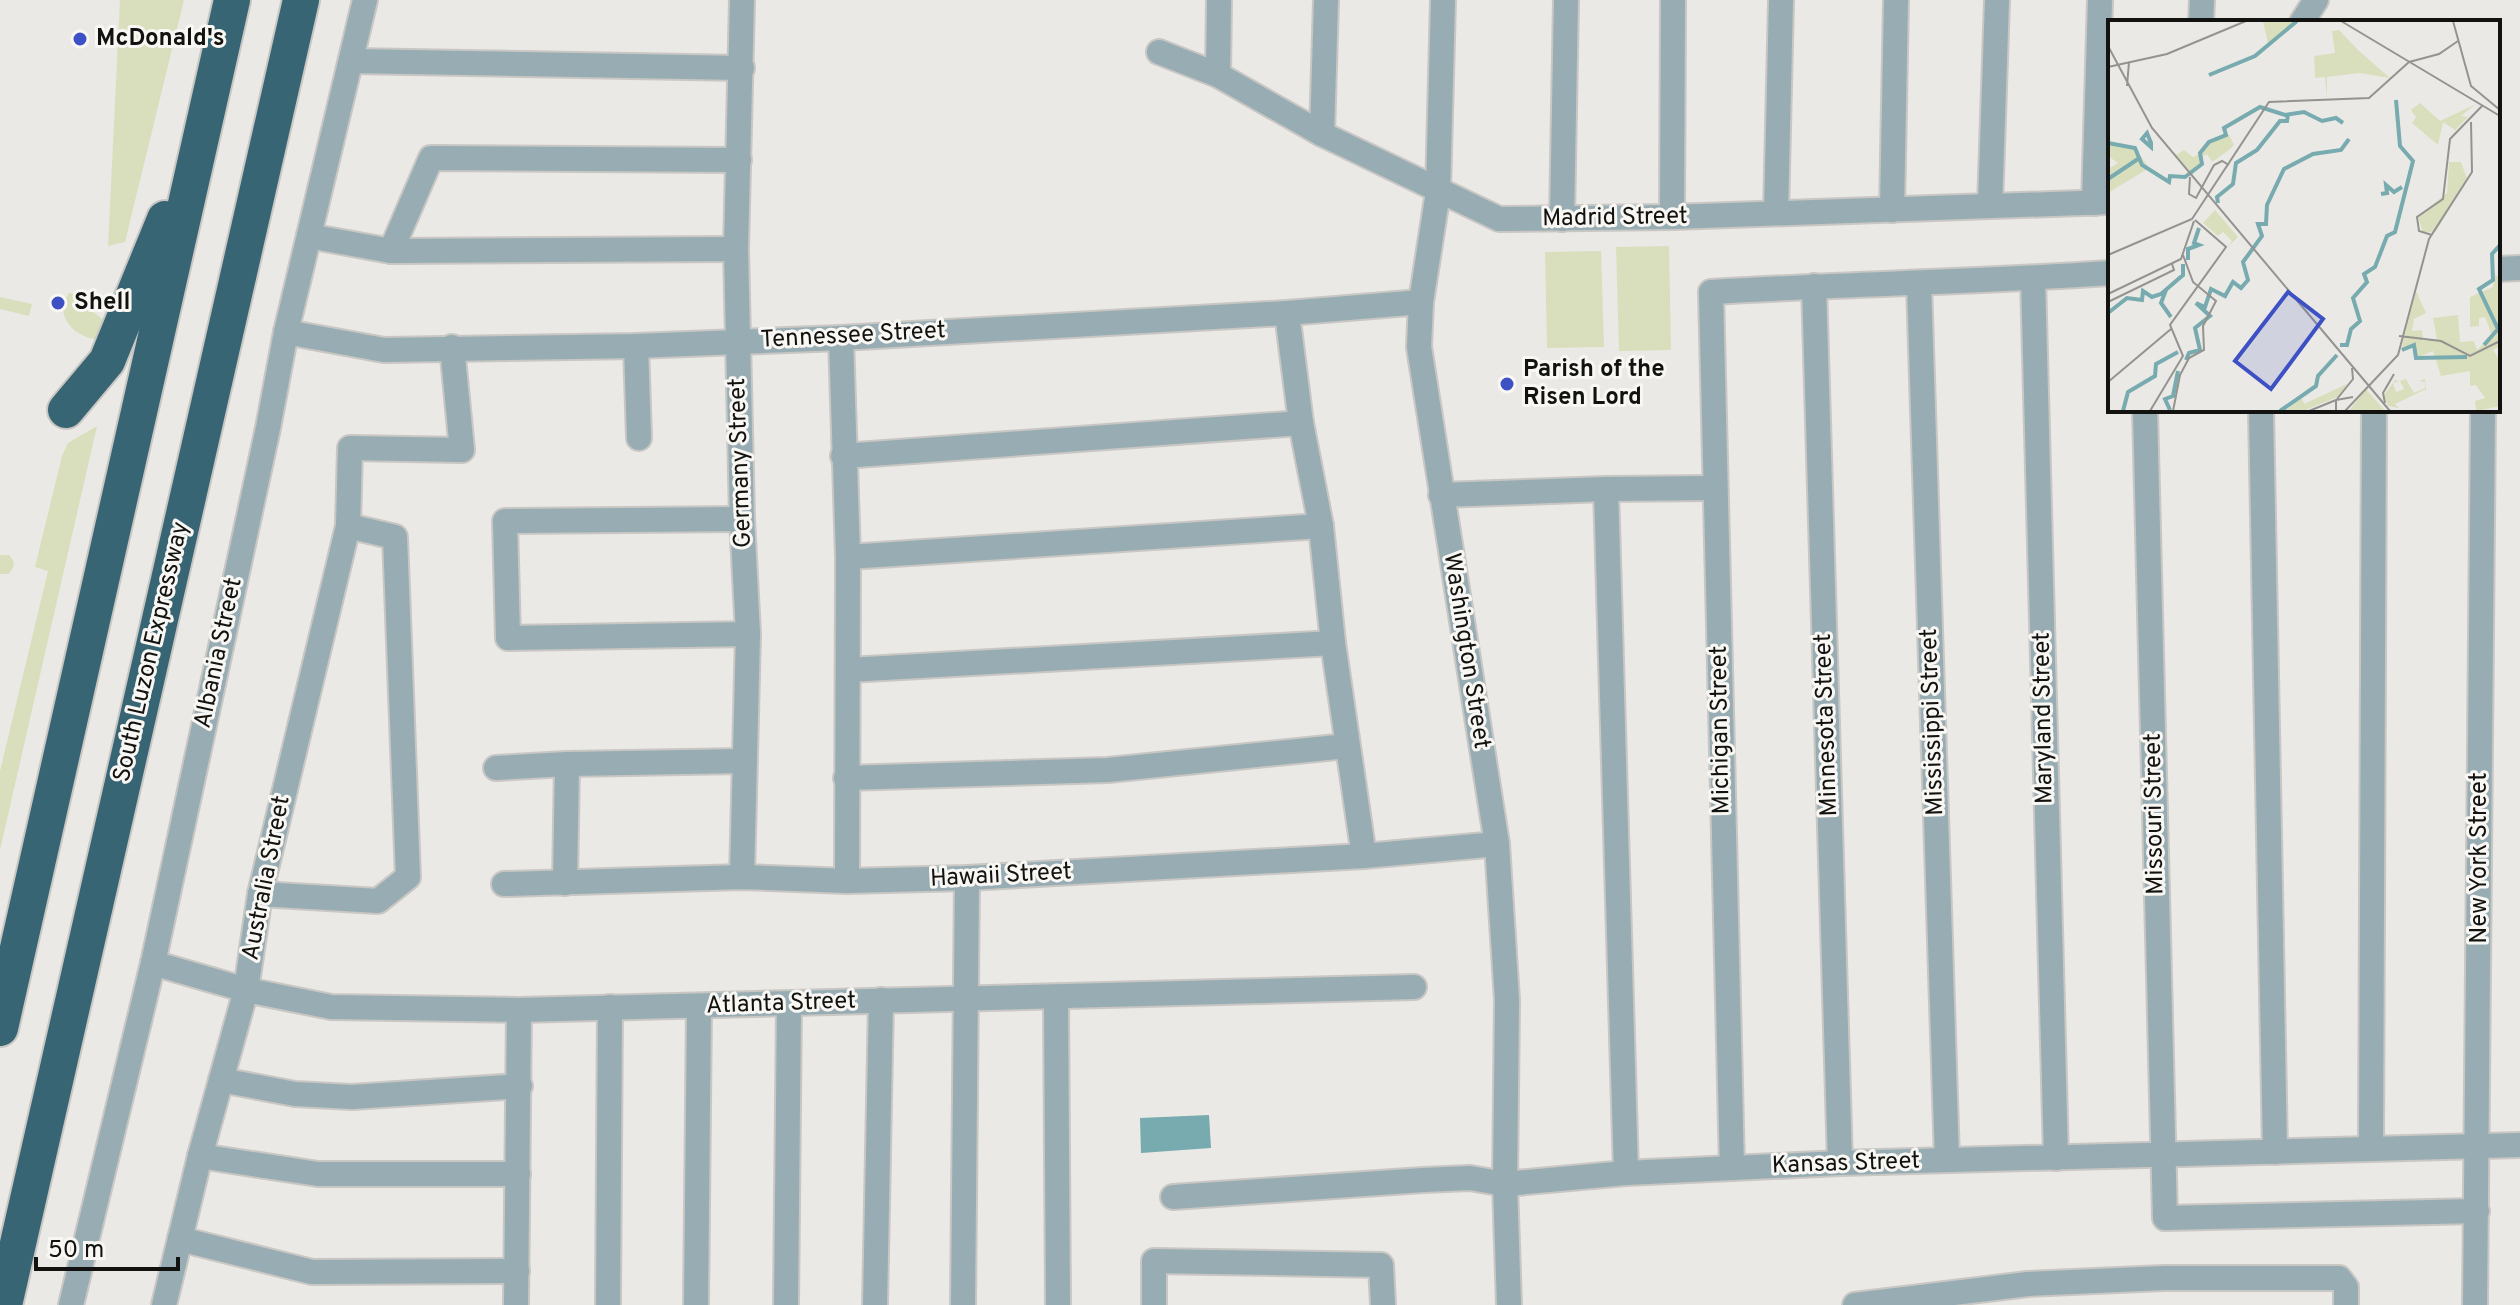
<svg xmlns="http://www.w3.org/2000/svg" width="2520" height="1305" viewBox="0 0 2520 1305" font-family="Overpass,sans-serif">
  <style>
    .green { fill: #d9dfbc }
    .water { fill: #77abaf }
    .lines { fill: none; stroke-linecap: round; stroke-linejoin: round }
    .minor-casing { stroke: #c8c7c3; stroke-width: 28 }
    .highway-casing { stroke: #c8c7c3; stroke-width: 40 }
    .minor { stroke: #98acb3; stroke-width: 24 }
    .highway { stroke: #386574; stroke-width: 36 }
    .poi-dot { fill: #3e51c4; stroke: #f8f7f3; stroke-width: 3 }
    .labels { text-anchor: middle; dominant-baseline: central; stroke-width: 6; stroke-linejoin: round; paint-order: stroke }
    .poi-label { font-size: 24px; font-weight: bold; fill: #121210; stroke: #f8f7f3; text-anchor: start }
    .street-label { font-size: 24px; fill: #121210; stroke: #f8f7f3 }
    .inset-river { fill: none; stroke: #77abaf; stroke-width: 4 }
    .inset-road { fill: none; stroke: #949390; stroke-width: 2 }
    .view { fill: #3e51c4; fill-opacity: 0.15; stroke: #3e51c4; stroke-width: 4 }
    .inset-edge { fill: none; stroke: #121210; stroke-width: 4 }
  </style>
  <rect width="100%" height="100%" fill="#ebe9e5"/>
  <!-- green -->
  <g class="green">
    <path d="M120,0H184L125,242L108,246Z"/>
    <path d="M1669,246L1671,350L1619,351L1616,247Z"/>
    <path d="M1601,251L1604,347L1547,348L1545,252Z"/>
    <path d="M69,293L80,295L89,309L108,323L100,339C76,340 52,315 69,293Z"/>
    <path d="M0,297L32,304L29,316L0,309Z"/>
    <path d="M97,426L0,850V771L48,571L35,567L62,456L68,443Z"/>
    <path d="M0,555H9L13,560L14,566L9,574H0Z"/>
  </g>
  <!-- water -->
  <path class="water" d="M1209,1115L1211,1148L1141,1153L1140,1118Z"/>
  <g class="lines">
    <!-- minor casing -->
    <g class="minor-casing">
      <g id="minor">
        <path d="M742,0L736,249L742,519L748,634L742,877"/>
        <path d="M1443,0L1438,192L1421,302L1419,347L1497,844L1507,1000L1505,1184L1509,1305"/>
        <path d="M2201,22L2202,0"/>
        <path d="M2302,22L2316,0"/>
        <path d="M1159,52L1218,75L1322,134L1499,219L1672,217L2110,202"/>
        <path d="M351,61L742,68"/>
        <path d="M1218,75L1219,0"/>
        <path d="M1322,134L1326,0"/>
        <path d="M2094,203L2100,0"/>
        <path d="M1990,206L1997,0"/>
        <path d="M1892,210L1896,0"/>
        <path d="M1776,213L1781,0"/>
        <path d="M1672,217L1673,0"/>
        <path d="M1562,219L1566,0"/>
        <path d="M309,236L391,251L736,249"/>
        <path d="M391,251L431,158L739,160"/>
        <path d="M2498,269L2520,268"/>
        <path d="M2033,278L2056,1158"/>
        <path d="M1919,284L1947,1160"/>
        <path d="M1814,286L1840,1163"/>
        <path d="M1287,313L1301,423L1321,526L1333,643L1364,856"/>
        <path d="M286,332L384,350L636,346L841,338L1287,313L1421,302"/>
        <path d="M841,338L848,557L847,881"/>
        <path d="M636,346L639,438"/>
        <path d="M2145,410L2165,1218L2477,1211"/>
        <path d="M2261,410L2275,1152"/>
        <path d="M843,456L1301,423"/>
        <path d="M1606,489L1626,1173"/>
        <path d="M1441,495L1606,489L1715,488"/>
        <path d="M742,519L505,521L508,638L748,634"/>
        <path d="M848,557L1321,526"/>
        <path d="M848,670L1333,643"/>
        <path d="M496,768L567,764L744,761"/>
        <path d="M846,778L1108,770L1347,746"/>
        <path d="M565,883L567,764"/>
        <path d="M504,884L742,877L847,881L967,878L1364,856L1497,844"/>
        <path d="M260,894L378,901L408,877L395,537L348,526"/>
        <path d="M153,963L246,990L331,1007L519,1010L1414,987"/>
        <path d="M1056,998L1058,1305"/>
        <path d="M221,1080L295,1094L352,1097L520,1086"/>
        <path d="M2371,1149L2374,410"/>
        <path d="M200,1156L318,1174H518"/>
        <path d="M1732,1168L1711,292C1844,284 1977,282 2110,273"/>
        <path d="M1173,1197L1423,1180L1470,1178L1505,1184L1626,1173L1840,1163L2520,1145"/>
        <path d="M180,1239L312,1272L517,1271"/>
        <path d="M71,1305L153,963L268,428L286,332L365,0"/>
        <path d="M164,1305L200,1156L246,990L260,894L348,526L350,448L462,450L452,347"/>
        <path d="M516,1305L519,1010"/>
        <path d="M608,1305L610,1007"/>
        <path d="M696,1305L699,1007"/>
        <path d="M786,1305L789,1004"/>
        <path d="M875,1305L881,1000"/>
        <path d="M963,1305L967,878"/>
        <path d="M1154,1305V1261L1381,1265L1383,1305"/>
        <path d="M1855,1305L2028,1284L2164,1278H2339L2346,1287V1305"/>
        <path d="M2475,1305L2483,410"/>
      </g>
    </g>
    <!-- highway casing -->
    <g class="highway-casing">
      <g id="highway">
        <path d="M66,410L107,361L165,219"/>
        <path d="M0,1028L232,0"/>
        <path d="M4,1305L301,0"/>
      </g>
    </g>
    <!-- minor -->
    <use href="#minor" class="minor"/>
    <!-- highway -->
    <use href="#highway" class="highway"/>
  </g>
  <!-- markers -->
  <g class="poi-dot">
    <circle cx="80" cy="39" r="8"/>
    <circle cx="58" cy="303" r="8"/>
    <circle cx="1507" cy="384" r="8"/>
  </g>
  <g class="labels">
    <!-- poi labels -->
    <g class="poi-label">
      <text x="96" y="39">McDonald's</text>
      <text x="74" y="303">Shell</text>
      <text x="1523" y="370">Parish of the<tspan x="1523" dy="28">Risen Lord</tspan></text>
    </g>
    <!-- street labels -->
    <g class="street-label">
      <text transform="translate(1615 218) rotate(-1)">Madrid Street</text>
      <text transform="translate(853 336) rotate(-3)">Tennessee Street</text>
      <text transform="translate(741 463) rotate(-92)">Germany Street</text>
      <text transform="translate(1466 651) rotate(81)">Washington Street</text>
      <text transform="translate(152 652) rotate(-77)">South Luzon Expressway</text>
      <text transform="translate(219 653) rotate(-78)">Albania Street</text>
      <text transform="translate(2044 718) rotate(-91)">Maryland Street</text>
      <text transform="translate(1933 722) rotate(-92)">Mississippi Street</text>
      <text transform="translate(1827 725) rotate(-92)">Minnesota Street</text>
      <text transform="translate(1721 730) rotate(-91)">Michigan Street</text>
      <text transform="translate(2155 814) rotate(-91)">Missouri Street</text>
      <text transform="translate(2480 858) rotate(-90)">New York Street</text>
      <text transform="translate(1001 876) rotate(-3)">Hawaii Street</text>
      <text transform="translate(267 878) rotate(-79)">Australia Street</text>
      <text transform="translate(781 1004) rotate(-2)">Atlanta Street</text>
      <text transform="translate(1846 1164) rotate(-2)">Kansas Street</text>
    </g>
  </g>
  <!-- overview -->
  <g transform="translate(2108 20)">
    <rect width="392" height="392" fill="#ebe9e5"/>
    <path d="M155,1H184L186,5L160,23ZM231,10L250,30L282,58L251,53L219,57V78L217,57L207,58L206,36L227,33L224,11ZM312,83L332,101L368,84L353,96L360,97L347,110L335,102L330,125L304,103L308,97L303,90ZM121,115L126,125L121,130L104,142L99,134L93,137L94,143L83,152L68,135L76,130L85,137L92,134L101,123ZM1,124L27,128L41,148L0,173V149L10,143L0,136ZM341,142H353L359,159L328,211L315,213L310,196L339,173ZM107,190L130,217L120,227L124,221L115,212L110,216L95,203ZM386,255L392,256V326L385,330L392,341V386L368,391L367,381L377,378L368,365L362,366V351L333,356L325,331L308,338L306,325L293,330L308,271L318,293L306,299L304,311L314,310L315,321L329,319L325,298L350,295L352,322L366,321L369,330L384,315L377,297L371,298V306L362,307V277L385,267ZM298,359L306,373L317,368V362L311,361L317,359L318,369L287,384L291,388L280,386L276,375L287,360L291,361L285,363L288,372L296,369L292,361ZM239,364L232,376L195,391H177L194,378L196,384ZM258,369L277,391H241Z" fill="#d9dfbc"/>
    <path class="inset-river" d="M101,55L147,36L189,1M39,113L43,123V127L34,119ZM0,123L27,128L34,145L61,162L62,156L77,157L94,144L92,133L101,122L118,115L116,108L152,87L177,95L196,92L214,101L228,98L235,103M0,159L30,139M273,174L279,173L278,165L286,172L294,167M110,183L109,177L125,164L128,143L149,130L172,101H179L180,94M80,240V229L91,225L86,223L91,208M58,270L53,283L63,297M0,293L19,278L34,280L35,271L44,277L53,274L75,255V244M232,325H239L243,309L252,301L245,278L259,262L256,254L267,247L279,216L287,212L305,141L292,126L288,80M376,325L390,309L371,269L385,260L384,234L392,225M294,330L306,325L308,338L359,337M78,340L81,333L92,330L87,308L102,296L88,283L97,287L103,269L117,276L125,262L133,268L140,260L135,242L154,216L150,204H158L159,185L176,149L205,134L233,130L241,119M62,390L57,379L65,376L70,351M15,391L20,372L47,356L48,344L70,332M172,391L208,366L210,356L229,335"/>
    <path class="inset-road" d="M233,1L392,96M345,1L363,66L392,90M0,26L44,108L282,391M301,42L331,34L350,21M0,47L59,34L138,1M19,66L21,42M82,157L81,174L88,178L106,145L114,141L121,145M324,215L311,211L309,197L335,179L342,119L374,86M0,235L84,199L161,82L261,78L301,42M0,274L73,239L86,201M0,282L66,250L64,244M291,316L333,321L362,336L392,321M0,362L63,309M229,379L245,359L244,348M277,383L275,373L286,354M42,391L75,336L62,305L118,227L87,200M65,391L72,355L81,338L96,330L95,306L108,281L85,262L75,235M201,391L228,380M228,391V380L245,377M237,391L290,335L321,219L364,152L363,102"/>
    <path class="view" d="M180,272L215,299L163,369L127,341Z"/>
    <rect width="392" height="392" class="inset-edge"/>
  </g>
  <!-- scale -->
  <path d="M36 1257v12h142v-12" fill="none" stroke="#121210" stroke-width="4"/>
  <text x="48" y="1257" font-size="24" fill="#121210" stroke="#f8f7f3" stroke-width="6" paint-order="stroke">50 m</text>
</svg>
